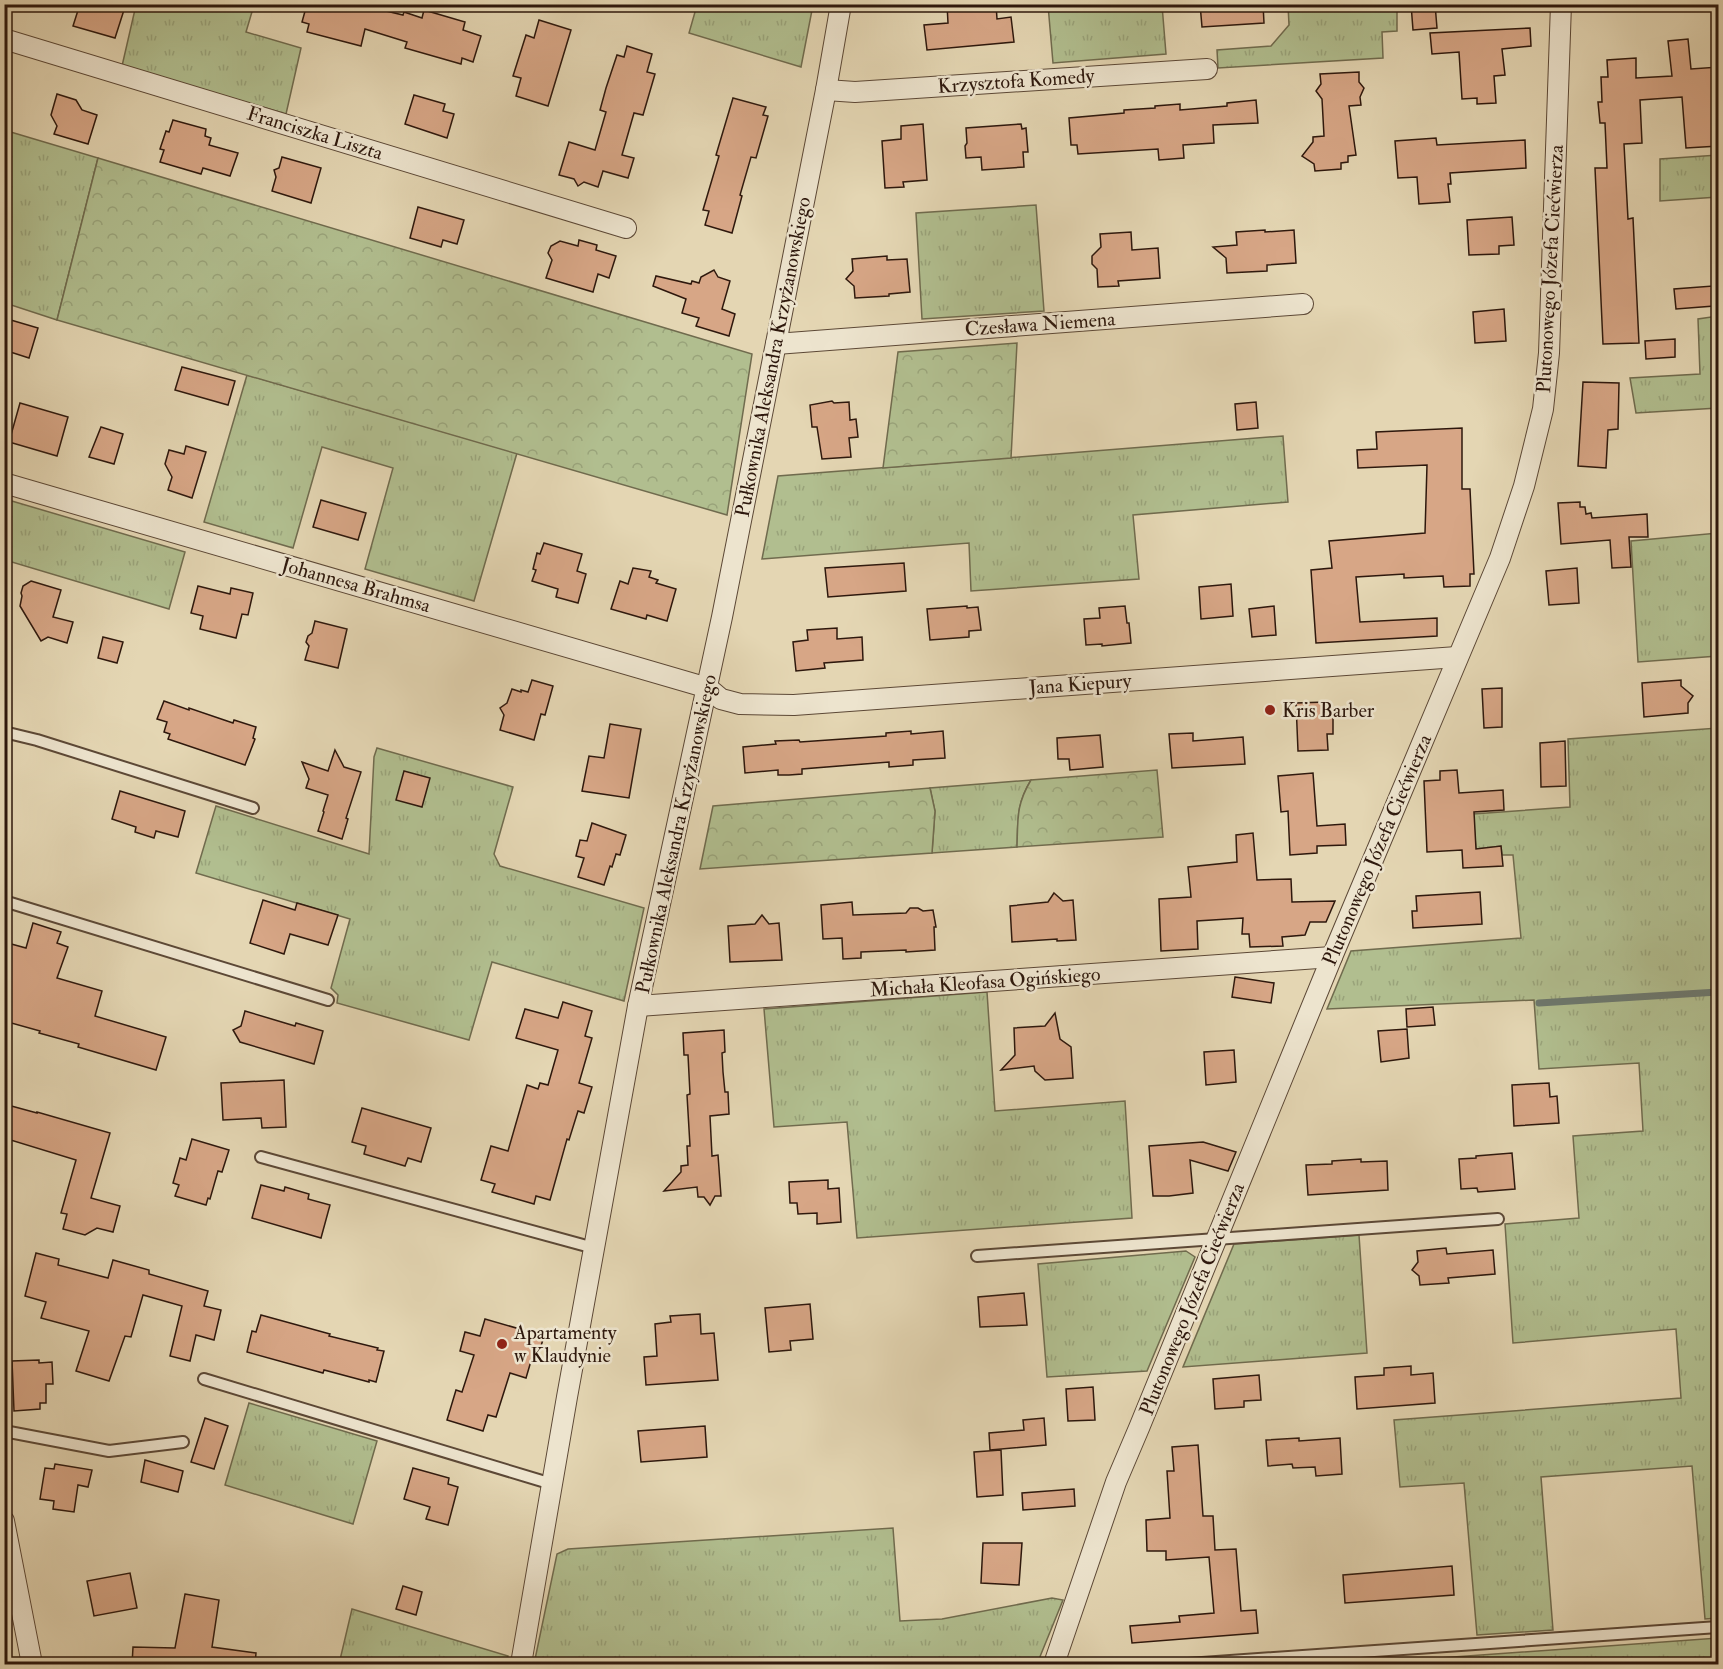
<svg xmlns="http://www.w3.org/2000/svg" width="1723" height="1669" viewBox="0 0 1723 1669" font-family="'IM FELL Double Pica',serif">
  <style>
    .grass { fill: url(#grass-tufts); stroke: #706b4e; stroke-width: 1.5 }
    .forest { fill: url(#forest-crowns); stroke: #706b4e; stroke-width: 1.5 }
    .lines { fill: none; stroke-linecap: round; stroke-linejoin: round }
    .stream { stroke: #6c786f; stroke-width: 7 }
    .building { fill: #d7a686; stroke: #2e180d; stroke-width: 1.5 }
    .service-casing { stroke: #5c4836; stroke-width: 14 }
    .minor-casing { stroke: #5c4836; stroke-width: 22 }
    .service { stroke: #ede4ce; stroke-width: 10 }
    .minor { stroke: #ede4ce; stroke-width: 20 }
    .poi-dot { fill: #8f2418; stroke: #ede4ce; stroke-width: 2 }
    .labels { text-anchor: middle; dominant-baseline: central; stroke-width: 5; stroke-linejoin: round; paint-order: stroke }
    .street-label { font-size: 20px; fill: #2e180d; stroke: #ede4ce }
    .poi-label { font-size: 20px; fill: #2e180d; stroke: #ede4ce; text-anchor: start }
  </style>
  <defs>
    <pattern id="grass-tufts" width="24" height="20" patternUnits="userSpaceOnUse" patternTransform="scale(1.5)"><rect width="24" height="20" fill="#b1be8f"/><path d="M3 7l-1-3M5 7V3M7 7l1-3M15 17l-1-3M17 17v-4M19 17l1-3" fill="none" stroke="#99a37a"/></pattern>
    <pattern id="forest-crowns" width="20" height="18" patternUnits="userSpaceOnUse" patternTransform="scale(1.5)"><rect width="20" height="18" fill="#b1be8f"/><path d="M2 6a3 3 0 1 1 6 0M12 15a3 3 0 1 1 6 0" fill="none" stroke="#99a37a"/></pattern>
  </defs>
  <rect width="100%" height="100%" fill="#e4d6b3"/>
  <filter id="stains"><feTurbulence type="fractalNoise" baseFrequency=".00333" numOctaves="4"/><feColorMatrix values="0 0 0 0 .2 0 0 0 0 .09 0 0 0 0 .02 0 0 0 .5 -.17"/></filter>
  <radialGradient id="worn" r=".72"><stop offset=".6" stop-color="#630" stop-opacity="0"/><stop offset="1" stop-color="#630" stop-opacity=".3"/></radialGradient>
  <!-- grass -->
  <g class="grass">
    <path d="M136,5H254L246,32L301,48L286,114L122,66Z"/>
    <path d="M697,5H813L801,67L689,33Z"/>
    <path d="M1048,5H1162L1166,54L1053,63Z"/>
    <path d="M1288,5H1397V31L1382,32L1383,58L1218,68L1217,50L1271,46L1289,25Z"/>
    <path d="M4,130L98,158L57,320L5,303Z"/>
    <path d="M1718,155V197L1660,201V159Z"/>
    <path d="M1036,205L1044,311L922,319L916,213Z"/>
    <path d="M1718,316V408L1636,413L1630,378L1700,374L1698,319Z"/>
    <path d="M247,375L517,453L474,601L365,569L393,468L322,447L293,548L204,522Z"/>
    <path d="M1283,436L1288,502L1133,515L1139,579L971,591L969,543L762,559L778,476Z"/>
    <path d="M5,499L185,552L169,609L5,560Z"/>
    <path d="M1718,533V656L1638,662L1631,541Z"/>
    <path d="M1718,728V1618L1705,1619L1692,1466L1541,1477L1553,1630L1477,1635L1464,1483L1400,1487L1394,1420L1681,1398L1676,1329L1513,1343L1505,1224L1579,1218L1573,1136L1643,1131L1639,1063L1539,1069L1534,1000L1327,1009L1351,951L1521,938L1513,855H1502L1501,846L1476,849L1473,814L1570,807L1568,739Z"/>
    <path d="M377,748L513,787L494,854L500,866L644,908L624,1001L492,962L469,1040L337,1003L338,995L331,988L350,919L196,873L216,806L369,854L374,757Z"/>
    <path d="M1031,780C1016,805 1018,819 1017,847L932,853L935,811L930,788Z"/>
    <path d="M987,992L995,1111L1125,1101L1132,1218L857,1238L847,1122L774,1127L764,1009Z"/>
    <path d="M1359,1235L1367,1353L1183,1367L1234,1244Z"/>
    <path d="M1186,1251L1195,1257L1147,1371L1047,1377L1038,1264Z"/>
    <path d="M249,1403L377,1441L353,1524L225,1485Z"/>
    <path d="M893,1528L900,1621L942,1619L1052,1598L1063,1600L1037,1664H534L557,1554L568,1549Z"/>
    <path d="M352,1609L508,1656L506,1664H339Z"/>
    <path d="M1718,1638V1664H1356Z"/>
  </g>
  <!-- forest -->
  <g class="forest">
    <path d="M98,158L752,354L727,515L57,320Z"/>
    <path d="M1017,343L1011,458L883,468L898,352Z"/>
    <path d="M1157,770L1163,837L1017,847C1018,819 1016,805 1031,780Z"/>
    <path d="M930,788L935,811L932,853L700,869L713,806Z"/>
  </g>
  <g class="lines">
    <!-- stream -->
    <path class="stream" d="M1539,1003L1718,992"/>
  </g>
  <!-- building -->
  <g class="building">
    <path d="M80,4H105L124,10L115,38L73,26Z"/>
    <path d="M307,4H357L403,15L404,12L422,18L424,10L465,22L463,30L481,36L473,62L462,58L461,64L405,48L407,42L365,29L361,46L307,32L309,24L302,22Z"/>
    <path d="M947,4H996L997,19L1011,17L1014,42L927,50L924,25L948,23Z"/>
    <path d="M1200,4H1263L1264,23L1202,27Z"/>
    <path d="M1411,4H1435L1437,28L1413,30Z"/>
    <path d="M539,20L571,30L548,106L516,96L521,78L513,76L526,35L534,38Z"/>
    <path d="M1530,28L1531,46L1502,49L1505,75L1494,76L1496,103L1477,104V98L1462,99L1459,52L1432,54L1430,33Z"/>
    <path d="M1688,39L1691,69L1719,67V146L1686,148L1682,97L1640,100L1642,143L1624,144L1628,219L1633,218L1639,343L1603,344L1595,168H1607L1605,123H1600L1598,102H1602L1601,77H1608L1607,60L1636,58V78L1672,76L1668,41Z"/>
    <path d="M627,46L652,54L647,72L655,74L643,115L634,113L622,155L634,158L628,178L603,171L598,187L584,182L578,186L574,179L559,175L569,142L595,150L606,112L600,110L606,88L617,55L624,57Z"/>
    <path d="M1359,72V82L1364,88L1360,97L1361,105L1349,106L1356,155L1348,156V162L1341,163V169L1315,171L1314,164L1302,156L1313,142V137L1324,136L1322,99L1316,91L1321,84L1320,74Z"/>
    <path d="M57,94L76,100L82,110L97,115L88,144L54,134L57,126L51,115Z"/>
    <path d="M414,95L445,104L443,111L454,114L447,138L405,124Z"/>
    <path d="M733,98L766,107L763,115L768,116L756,158L751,157L740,195L742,196L732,233L705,225L709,211L703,210L719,156L716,155Z"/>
    <path d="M1256,100L1258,123L1213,125L1214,143L1183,145L1184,158L1159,160L1158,149L1078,154L1077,145H1071L1069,118L1124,113V110L1155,108V106L1180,104V110L1227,106V103Z"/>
    <path d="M173,120L206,129L205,136L211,138L209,145L238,153L230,176L203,168L201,174L160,162L164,150L160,149L166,131L169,132Z"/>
    <path d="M923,124L927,180L903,182L904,187L885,188L882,141L901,139V126Z"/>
    <path d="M1021,124L1022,129L1026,128L1028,152H1023L1024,167L982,170L981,157L966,158L965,146L967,143L966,128Z"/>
    <path d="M1436,138L1437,145L1525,140L1526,168L1450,173L1451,184H1448L1450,202L1419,204L1417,177L1398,178L1395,141Z"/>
    <path d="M282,157L321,168L311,203L272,191L276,177L274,170L279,168Z"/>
    <path d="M418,207L464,220L457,244L443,240L441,247L410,238Z"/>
    <path d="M1512,217L1514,245L1499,246V254L1469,255L1467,220Z"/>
    <path d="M1265,230V232L1294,230L1296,263L1267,265V271L1227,273L1226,258L1213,247L1237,245L1236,232Z"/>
    <path d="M1131,232L1132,250L1158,248L1160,278L1118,281L1119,286L1098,287L1097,269L1092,264V256L1101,247L1100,234Z"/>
    <path d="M579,240L597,245L596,250L616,256L609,278L598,274L593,292L546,278L552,260L548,253L551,246L560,241L578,246Z"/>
    <path d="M887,256V260L907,259L910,292L889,294V296L855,298L854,286L846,279L853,271L852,259Z"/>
    <path d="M714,270L718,277L730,281L722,309L735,314L729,336L696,326L699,318L682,313L686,299L653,286L656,276L691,284L692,281L699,283L701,277Z"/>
    <path d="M1713,286L1714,306L1676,309L1674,289Z"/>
    <path d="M1504,309L1506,341L1475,343L1473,312Z"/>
    <path d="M4,318L38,328L29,358L4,350Z"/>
    <path d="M1675,339V357L1646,359L1645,341Z"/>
    <path d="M182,367L235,381L228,405L175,390Z"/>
    <path d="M1583,382L1619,383L1618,429L1608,430L1606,468L1578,466Z"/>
    <path d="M832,401L834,403L849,402L850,420L856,419L858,437L849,438L851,457L822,459L817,427H812L810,405Z"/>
    <path d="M1256,402L1258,428L1237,430L1235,404Z"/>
    <path d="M20,403L68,417L57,456L9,442Z"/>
    <path d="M101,427L123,434L114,464L89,457Z"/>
    <path d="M1462,428V489H1470L1474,574H1470V586L1444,587L1443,576L1404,578V574L1356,577L1360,622L1437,618V636L1316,643L1311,570L1332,568L1329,541L1425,533L1427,465L1358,468L1357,450L1377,449L1376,432Z"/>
    <path d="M186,446L206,452L192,498L168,490L172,477L165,464L169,450L184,454Z"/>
    <path d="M321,500L366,513L358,540L313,527Z"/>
    <path d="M1580,502V507H1585L1586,514L1591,513L1592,518L1647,514L1648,537H1629L1631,567L1612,568L1610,540L1561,544L1558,503Z"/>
    <path d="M544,543L582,554L577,571L586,574L578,603L556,597L558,589L532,581L536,570L533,569L537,553L540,554Z"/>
    <path d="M904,563L906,591L828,597L825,568Z"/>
    <path d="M633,568L651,571L649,577L658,580L656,583L676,589L667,621L647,615L646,619L611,609L620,581L628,584Z"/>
    <path d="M1577,568L1579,603L1549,605L1546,571Z"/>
    <path d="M31,581L61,590L53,617L73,622L67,643L48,637L41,641L20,606L22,596L21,593L23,586Z"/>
    <path d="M1231,584L1233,616L1201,619L1199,587Z"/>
    <path d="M198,586L230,594L231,588L253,593L248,615L242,614L236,638L200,629L203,616L191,613Z"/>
    <path d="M967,606V608L978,607L981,630L969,631V637L930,640L927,609Z"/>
    <path d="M1125,606L1127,623H1129L1131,643L1102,646V644L1086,645L1084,619L1100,618L1099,608Z"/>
    <path d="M1274,606L1276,635L1252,637L1249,609Z"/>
    <path d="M315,621L347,629L338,668L305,660L309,646L306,642L308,636L312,633Z"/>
    <path d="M837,628V639L862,637L863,660L824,663L825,668L796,671L793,642L808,640L807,630Z"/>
    <path d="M103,637L123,642L117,663L98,658Z"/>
    <path d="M532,680L553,686L545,715L541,714L534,740L500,730L504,715L500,708L507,703L512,689L521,692V690L528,692Z"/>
    <path d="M1681,680V686L1693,696L1688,703V713L1644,717L1642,683Z"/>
    <path d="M1502,688V727L1484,728L1482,689Z"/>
    <path d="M164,701L189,710V708L233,723L234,720L256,727L253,738L255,739L245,765L168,739L170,734L164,732L167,722L157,719Z"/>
    <path d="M1326,702L1327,716H1333V734H1327L1328,750L1298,751L1296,703Z"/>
    <path d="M610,724L641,729L629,798L582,791L589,756L604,758Z"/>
    <path d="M911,731V734L943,731L945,758L913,760V765L889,767V762L802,769V774L789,775H778V770L745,773L743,747L776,744L775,741L799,740L800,742L886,736V733Z"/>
    <path d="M1193,733V741L1243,737L1245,764L1172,768L1169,734Z"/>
    <path d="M1100,735L1103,767L1070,770L1069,759H1058L1057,738Z"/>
    <path d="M1565,741L1566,786L1541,787L1540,743Z"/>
    <path d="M335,750L344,767L361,772L346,818L348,819L342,839L318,831L324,812L323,811L328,795L306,788L309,779L302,762L328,771Z"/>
    <path d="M1457,770L1459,793L1503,790L1504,810L1474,812L1476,849L1501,846L1503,866L1463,868L1462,850L1427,852L1424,781L1440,780V771Z"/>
    <path d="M404,771L430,778L422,807L396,800Z"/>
    <path d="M1313,773L1317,826L1345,824L1346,845L1317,846V853L1290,855L1288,811L1281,812L1278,776Z"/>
    <path d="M120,791L185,811L178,837L156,831L154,838L135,832L136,827L112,819Z"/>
    <path d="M592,823L626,835L620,855L616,854L612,867L610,866L604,885L578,877L584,858L576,856L580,840L587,841Z"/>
    <path d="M1253,833L1257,880L1291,879L1292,902L1335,901L1326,922H1310L1305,935L1282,937L1283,946L1250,947L1249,934H1242L1243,918L1197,921L1198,949L1161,951L1159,899L1191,897L1188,867L1237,862L1236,835Z"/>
    <path d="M1480,892L1482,924L1413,928L1412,911H1417L1416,896Z"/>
    <path d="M1054,893L1063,901L1073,900L1076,940L1057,941V939L1012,942L1010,906L1048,902Z"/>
    <path d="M263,900L295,910L297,903L338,915L328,945L290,934L284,954L250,943Z"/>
    <path d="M852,902L853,915L906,913L910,908H918L923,911L933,910L936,927H934L935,950L906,952V950L861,952V958L843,959L842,938L823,939L821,905Z"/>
    <path d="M762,915L769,924L779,923L782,960L730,962L728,926L755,924Z"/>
    <path d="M33,923L61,932L57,943L68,947L57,978L102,991L95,1016L166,1037L156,1070L78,1047L79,1044L39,1033L40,1031L4,1021V942L26,948Z"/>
    <path d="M1235,977L1274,983L1271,1003L1232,997Z"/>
    <path d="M563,1002L592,1011L585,1036L592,1038L579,1083L592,1087L584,1113L578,1111L569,1140L567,1139L550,1200L536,1196L534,1204L492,1192L495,1184L481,1180L491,1146L508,1151L527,1085L538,1089L540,1083L548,1085L558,1050L516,1038L525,1009L558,1018Z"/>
    <path d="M1433,1007L1435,1025L1407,1027L1406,1009Z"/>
    <path d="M245,1011L295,1026L296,1023L323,1031L314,1064L240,1042L233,1030L241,1026Z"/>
    <path d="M1055,1013L1060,1039L1071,1047L1073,1078L1045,1080L1035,1071L1034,1066L1001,1070L1015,1055L1014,1028L1045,1026Z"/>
    <path d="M1407,1029L1409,1058L1381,1062L1378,1031Z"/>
    <path d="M724,1030L725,1052L722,1053L723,1072L725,1092H728L729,1114L710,1116L712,1156L718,1155L721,1196H715L710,1205L704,1197H698L697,1187L664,1191L681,1172V1166L688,1165L687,1146H690L687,1095L690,1094L688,1055H684L683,1033Z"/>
    <path d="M1234,1050L1236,1082L1206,1085L1204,1052Z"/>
    <path d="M284,1080L286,1127L262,1128L261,1118L223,1120L221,1083Z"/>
    <path d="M1549,1083L1550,1097L1557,1096L1559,1123L1514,1126L1512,1085Z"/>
    <path d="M4,1104L37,1113V1112L110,1133L91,1198L120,1206L113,1232L97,1228L85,1235L63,1229L67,1214L61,1213L76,1160L4,1138Z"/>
    <path d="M362,1108L431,1128L421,1162L408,1158L405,1166L364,1154L366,1146L352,1142Z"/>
    <path d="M192,1139L229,1150L222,1172L218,1171L210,1199L208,1198L206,1205L175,1196L179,1185L173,1183L180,1158L186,1160Z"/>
    <path d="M1203,1142L1236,1152L1228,1171L1190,1160L1193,1193L1169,1196H1153L1149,1146Z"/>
    <path d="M1512,1153L1515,1189L1478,1192L1477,1188L1461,1189L1459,1159L1476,1158V1156Z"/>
    <path d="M1361,1159V1162L1387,1161L1388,1190L1308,1195L1306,1165L1332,1164V1161Z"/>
    <path d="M828,1180V1189L839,1188L841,1222L817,1224V1213L798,1214L797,1203H790L789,1182Z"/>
    <path d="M261,1185L284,1191L285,1187L309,1194L308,1199L330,1205L321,1238L252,1218Z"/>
    <path d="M1446,1248L1447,1254L1493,1250L1495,1274L1448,1278L1449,1283L1420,1285L1419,1276L1412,1270L1418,1262L1417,1251Z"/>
    <path d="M36,1253L59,1259L58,1265L108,1278L113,1260L149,1270V1274L208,1291L204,1306L221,1310L214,1340L196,1335L190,1361L170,1356L182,1306L143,1295L131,1337L125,1336L109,1381L76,1371L89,1331L41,1318L46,1302L25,1296Z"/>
    <path d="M1024,1293L1027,1325L980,1327L978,1297Z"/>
    <path d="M810,1304L813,1339L790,1341L791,1350L769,1352L765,1308Z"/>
    <path d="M700,1314L701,1334L714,1333L718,1380L646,1385L644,1357L657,1356L655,1324L671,1322L670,1316Z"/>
    <path d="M261,1315L330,1334L329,1336L378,1348L377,1350L384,1351L376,1382L369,1380V1382L324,1370L323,1373L247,1352L252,1331L256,1332Z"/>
    <path d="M485,1319L544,1336L536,1363L531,1361L526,1378L510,1373L496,1417L488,1415L483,1431L447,1420L456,1390L462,1392L474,1355L460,1351L465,1332L480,1336Z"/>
    <path d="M39,1360V1363L52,1362L53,1384H46V1403H40V1409L14,1411L12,1361Z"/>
    <path d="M1411,1366V1375L1433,1373L1435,1403L1357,1409L1355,1377L1384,1375V1368Z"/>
    <path d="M1259,1375L1261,1400L1244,1401V1407L1215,1409L1213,1379Z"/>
    <path d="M1093,1387L1095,1420L1068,1421L1066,1389Z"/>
    <path d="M205,1418L228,1426L214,1469L191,1462Z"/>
    <path d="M1044,1418L1046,1445L990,1450L989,1433L1024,1430L1023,1420Z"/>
    <path d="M705,1426L707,1457L641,1462L638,1431Z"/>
    <path d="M1299,1438V1441L1340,1438L1342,1474L1316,1476L1315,1467L1293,1468L1292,1464L1268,1466L1266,1440Z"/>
    <path d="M1198,1445L1203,1516H1213L1215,1550L1236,1549L1241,1611L1256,1610L1258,1633L1132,1643L1130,1626L1180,1622L1179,1616L1214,1613L1209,1557L1166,1560V1551H1147L1146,1520L1170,1518L1167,1471H1174L1172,1447Z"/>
    <path d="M1001,1450L1003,1495L977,1497L974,1452Z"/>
    <path d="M145,1460L183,1471L178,1492L141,1482Z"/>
    <path d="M55,1464L92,1470L88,1487L78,1485L74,1512L53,1509L54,1501L40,1499L45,1468L54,1469Z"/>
    <path d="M413,1468L449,1478L448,1484L458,1487L448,1525L426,1519L430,1507L404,1499Z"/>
    <path d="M1074,1489L1075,1506L1023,1510L1022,1493Z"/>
    <path d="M983,1543H1022L1019,1585L981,1583Z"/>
    <path d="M1452,1566L1454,1595L1345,1603L1343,1575Z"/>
    <path d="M130,1573L137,1608L94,1616L87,1581Z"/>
    <path d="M403,1586L422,1592L416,1615L396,1609Z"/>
    <path d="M185,1594L219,1600L212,1647L256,1653L255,1665H132L133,1647L175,1648Z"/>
  </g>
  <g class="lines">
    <!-- service casing -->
    <g class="service-casing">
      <g id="service">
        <path d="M4,732L37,740L253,808"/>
        <path d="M4,901L328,1000"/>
        <path d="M261,1157L594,1248"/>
        <path d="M977,1256L1498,1219"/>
        <path d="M204,1379L552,1484"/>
        <path d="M4,1431L109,1451L183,1442"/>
        <path d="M1188,1664L1718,1627"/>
      </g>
    </g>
    <!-- minor casing -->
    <g class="minor-casing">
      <g id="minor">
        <path d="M4,39L626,228"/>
        <path d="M826,90L855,92L1207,69"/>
        <path d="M776,344L1303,304"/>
        <path d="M4,483L708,688L721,699L740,704L794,705L1457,657"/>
        <path d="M638,1006L1332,957"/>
        <path d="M4,1521L32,1664"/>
        <path d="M521,1664L567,1397L638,1006L722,617L826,90L841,4"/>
        <path d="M1054,1664L1116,1482L1139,1428L1332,957L1500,558L1524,486L1543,409L1549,353L1561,4"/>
      </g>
    </g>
    <!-- service -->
    <use href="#service" class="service"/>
    <!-- minor -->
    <use href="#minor" class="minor"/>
  </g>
  <!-- markers -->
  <g class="poi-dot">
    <circle cx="1270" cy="710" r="6"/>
    <circle cx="502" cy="1344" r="6"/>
  </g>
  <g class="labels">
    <!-- street labels -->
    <g class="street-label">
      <text transform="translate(1016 81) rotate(-4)">Krzysztofa Komedy</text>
      <text transform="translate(315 133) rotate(17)">Franciszka Liszta</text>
      <text transform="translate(1550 269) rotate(-87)">Plutonowego Józefa Ciećwierza</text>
      <text transform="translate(1040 324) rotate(-4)">Czesława Niemena</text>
      <text transform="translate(773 357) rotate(-79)">Pułkownika Aleksandra Krzyżanowskiego</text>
      <text transform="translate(356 585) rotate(16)">Johannesa Brahmsa</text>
      <text transform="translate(1080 684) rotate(-4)">Jana Kiepury</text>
      <text transform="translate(676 834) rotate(-78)">Pułkownika Aleksandra Krzyżanowskiego</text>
      <text transform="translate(1377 850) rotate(-67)">Plutonowego Józefa Ciećwierza</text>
      <text transform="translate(985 982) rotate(-4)">Michała Kleofasa Ogińskiego</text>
      <text transform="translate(1192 1299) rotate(-68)">Plutonowego Józefa Ciećwierza</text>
    </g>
    <!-- poi labels -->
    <g class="poi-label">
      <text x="1282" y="710">Kris Barber</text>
      <text x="514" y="1332">Apartamenty<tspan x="514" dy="23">w Klaudynie</tspan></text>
    </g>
  </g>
  <!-- margin -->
  <rect width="1723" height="1669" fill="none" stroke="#e4d6b3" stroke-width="24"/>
  <rect x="6" y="6" width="1711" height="1657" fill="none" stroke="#2e180d" stroke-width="3"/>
  <rect x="12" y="12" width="1699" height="1645" fill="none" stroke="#2e180d" stroke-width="1.5"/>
  <rect width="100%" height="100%" filter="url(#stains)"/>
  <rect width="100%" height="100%" fill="url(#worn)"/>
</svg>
